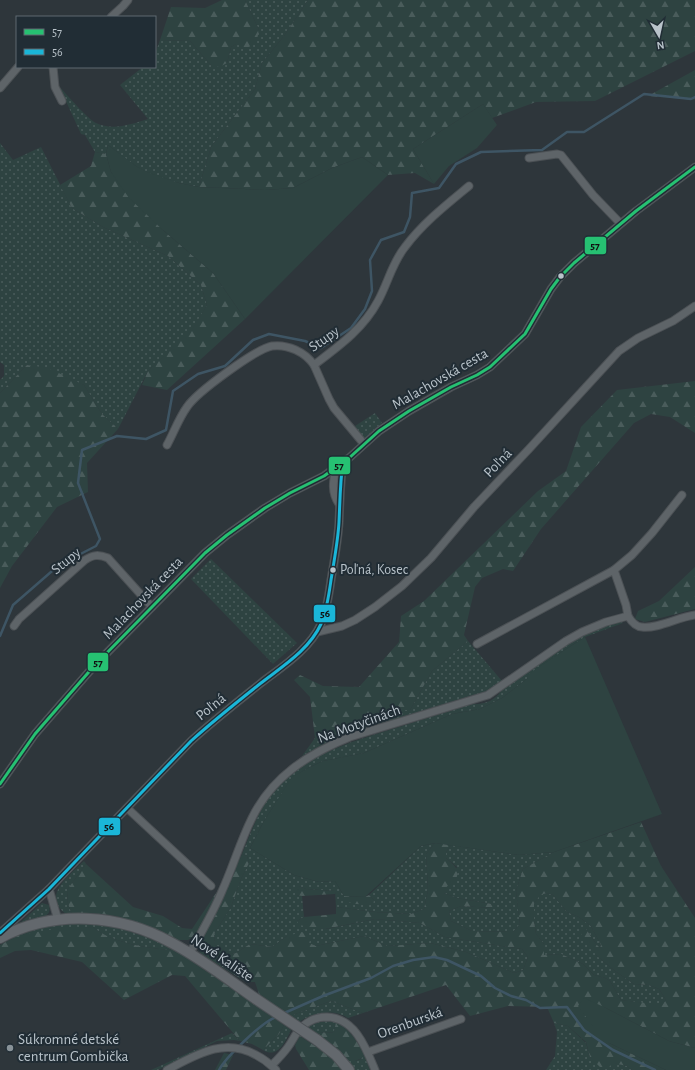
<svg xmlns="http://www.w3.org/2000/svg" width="695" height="1070" viewBox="0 0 695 1070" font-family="'Alegreya Sans',sans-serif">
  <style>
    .grass { fill: url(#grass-dots) }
    .forest { fill: url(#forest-firs); fill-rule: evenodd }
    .garden { fill: #2e4341 }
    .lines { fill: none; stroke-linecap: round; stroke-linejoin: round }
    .stream { stroke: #3e5564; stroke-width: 2.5 }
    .street-casing { stroke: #4c5155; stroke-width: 9 }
    .secondary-casing { stroke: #4c5155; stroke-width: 12 }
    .street { stroke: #5e6468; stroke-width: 7 }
    .secondary { stroke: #63686d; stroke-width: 10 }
    .secondary-bridge-casing { stroke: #4c5155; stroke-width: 12; stroke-linecap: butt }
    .secondary-bridge { stroke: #63686d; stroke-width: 10 }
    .bus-1-casing { stroke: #212d35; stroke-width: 6 }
    .bus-2-casing { stroke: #212d35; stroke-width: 6 }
    .bus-1 { stroke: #26c172; stroke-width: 3 }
    .bus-2 { stroke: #1ab6d8; stroke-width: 3 }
    .bus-dot { fill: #b9c3ca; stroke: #212d35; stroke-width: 1.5 }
    .poi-dot { fill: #889298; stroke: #212d35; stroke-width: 1.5 }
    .labels { text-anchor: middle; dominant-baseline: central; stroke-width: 4; stroke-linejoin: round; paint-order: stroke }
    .bus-label { font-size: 14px; fill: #b9c3ca; stroke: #212d35; text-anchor: start }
    .street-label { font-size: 15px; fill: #b9c3ca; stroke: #212d35 }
    .poi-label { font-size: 15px; fill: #b9c3ca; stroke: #212d35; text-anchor: start }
    .line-badge { stroke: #212d35; stroke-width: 1.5 }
    .pale-badge-label { font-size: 11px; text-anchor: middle; font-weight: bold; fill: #111 }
  </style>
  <defs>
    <pattern id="grass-dots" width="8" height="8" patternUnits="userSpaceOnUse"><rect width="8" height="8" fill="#2e4341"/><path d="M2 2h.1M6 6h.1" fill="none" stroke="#4a5c5b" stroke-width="1.8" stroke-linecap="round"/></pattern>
    <pattern id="forest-firs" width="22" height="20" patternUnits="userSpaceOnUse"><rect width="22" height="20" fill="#2e4341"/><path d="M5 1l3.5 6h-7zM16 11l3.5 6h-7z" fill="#4a5c5b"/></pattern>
  </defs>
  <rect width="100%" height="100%" fill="#2e363b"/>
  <!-- grass -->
  <g class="grass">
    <path d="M245,0H308L284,36L262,63L255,89L211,147L199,187C182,184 163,180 146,172C132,165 120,154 108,145L106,154L95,152L85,135L81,134L59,86C65,93 90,121 96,123C113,131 132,124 148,119L120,85L143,67H155V54L160,40L190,41L211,65L227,63L231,47L259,30Z"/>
    <path d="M0,143L13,160L41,147L72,208L103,227L168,256L201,285L207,305L193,329L148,371L118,429L102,414L84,385L27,365L0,393V380L4,376V365L0,362Z"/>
    <path d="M375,413L382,423L365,438H363L355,426Z"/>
    <path d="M211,559L297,643L273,664L191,579Z"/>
    <path d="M621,622L623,623L585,637L563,651L528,675V678L502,698L480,709L452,714L364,753L323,761L310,767L293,777L264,821L250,848L294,875L319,882L335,881L344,896V901L374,900L369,895L421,846L435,843L426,854L428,890L424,909L411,914L375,912L336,907L335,891L306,889L299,886L296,895L302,896L304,917L297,921L326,929L375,919L420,923L445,937L522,949L528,957L523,970L514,973L466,952L430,943L387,946L364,936L316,946L287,936L272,947L250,944L236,953L231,954L215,945L214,934L231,907L241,879L249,863L247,856L242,854C252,830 260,806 277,787C308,753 357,740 399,727C423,719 447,712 472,704C483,705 495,701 501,691C538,664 575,632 621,622Z"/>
    <path d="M468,641L502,681L487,691L339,736L302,756L315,738L380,710H410L432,671Z"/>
    <path d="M451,845L519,855L554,852L523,869L516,891L520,924L513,932L472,931L451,921L449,911L461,906L493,908L492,904L457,898L444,893V887L457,867L446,858V852Z"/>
    <path d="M84,861L86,864L67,890L68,904L72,914H66C41,895 69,876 84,861Z"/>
    <path d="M547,893L553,895L567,912L579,917L591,926L601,945L600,948L597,945L586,929L596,955L615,971L634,984L649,985L659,989L666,1000L662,1006L621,1000L610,981L605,978L594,975L583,964L561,954L544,955V944L536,934L534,921V904L540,894Z"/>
    <path d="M42,903L49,905C52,916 43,917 35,919C29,921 24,924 19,924Z"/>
    <path d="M93,923C122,927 148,937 175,950C150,949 111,943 93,927L19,935L41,928L61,924Z"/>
    <path d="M331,1001L363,1013L348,1018C333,1008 312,1013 299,1022L290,1016Z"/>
    <path d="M326,1021L336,1022L334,1032C328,1034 324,1031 317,1034L307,1027L319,1022Z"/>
    <path d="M554,1023L568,1026L586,1043L590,1057L627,1066L632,1070H546L555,1056L557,1032Z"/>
    <path d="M284,1025L291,1030C285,1042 278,1059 263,1050L279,1034Z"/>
    <path d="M232,1033L240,1041L234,1040L217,1041L158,1070H151Z"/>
    <path d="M364,1054L370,1070H355L348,1061H355L361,1059Z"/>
  </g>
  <!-- forest -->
  <g class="forest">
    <path d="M222,0H245L259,30L256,44L246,48L236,44L231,47L227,63L219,67L211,65L190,41L160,40L171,7L205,8Z"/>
    <path d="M308,0H695V51L595,101L536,102L492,118L483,104L413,149L434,184L415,173L388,175L362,157L332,168L293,188L265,190L199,187L211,147L255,89L262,63L284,36Z"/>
    <path d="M695,70V100L648,96Z"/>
    <path d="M95,152L106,154L111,172L164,231L213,273L245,319L167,390L142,385L148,371L193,328L207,305L201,285L168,256L103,227L72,208L60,185L91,166Z"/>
    <path d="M27,365L48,368L84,385L102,414L118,429L87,463L88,492L57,507L12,566L0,588V393Z"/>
    <path d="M695,381V433L670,417L651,414L634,423L541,529L513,571L503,569L482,578L475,587L464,635L468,641L432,671L410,710H380L315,738L310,697L294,680L300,675L323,686L359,687L399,642L401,616L424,601L538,491L566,471L581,427L617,390Z"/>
    <path d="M695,567V609L645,622L635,619L638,611L659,601Z"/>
    <path d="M641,822L661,866L695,918V1048L669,1041L604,1007L609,1043L666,1070H632L627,1066L613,1063L608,1068L602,1069L590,1057L586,1042L568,1026L554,1023L547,1007L508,1006L470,1016L446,985L363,1013L331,1001L290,1016L259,994L255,982H246L200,953V945L242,854L247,856L249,863L241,879L231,907L214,934L215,945L231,954L236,953L250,944L272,947L287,936L302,932L311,937L309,943L316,946L364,936L387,946L430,943L466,952L514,973L523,970L528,957L522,949L445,937L420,923L375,919L325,929L299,925L297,921L304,917L336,914V907L375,912L411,914L424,909L428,890L426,854L435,843L451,845L446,852V858C457,868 461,869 454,884L445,887L444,893L457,898L492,904L494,906L493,908L461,906L449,911L451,921L472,931L513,932L520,924L516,891L523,869L554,852ZM547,893L553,895L567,912L579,917L591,926L601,945L600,948L597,945L586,929L582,928L581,934L596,955L615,971L634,984L649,985L659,989L666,1000L662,1005L621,1000L610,981L605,978L594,975L583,964L561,954L544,955V944L536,934L534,921V904L540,895Z"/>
    <path d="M86,864L133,907L163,916L182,928L192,929L220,887L196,935L188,940H178L146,926L116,916L91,913L72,914L68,904L67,890Z"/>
    <path d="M299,886L306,889L335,891V894L302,896L296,895L295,890Z"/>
    <path d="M369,895L374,900L373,905L356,904L344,901V896L365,897Z"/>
    <path d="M93,927C111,943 151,949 175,950L253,1003L284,1025L279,1034L263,1050L252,1044L240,1041L185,976L172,975L124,1000L82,962L31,950L15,951L0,958V945L19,935L55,929Z"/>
    <path d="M336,1022C351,1030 356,1040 364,1054L362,1058L355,1061H348L333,1045L317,1034C324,1031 328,1034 334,1032Z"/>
    <path d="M300,1036L336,1060L343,1070H309L296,1049L295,1045Z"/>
    <path d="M224,1053L233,1055L226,1070H215Z"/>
  </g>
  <!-- garden -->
  <g class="garden">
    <path d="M483,104L497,125L477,148L449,166L434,184L413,149Z"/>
    <path d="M108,145L136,166L147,172L179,183L199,187L265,190L293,188L332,168L362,157L388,175L245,319L213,273L164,231L129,198L111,172L106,154Z"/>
    <path d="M585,637L662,814L554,852L519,855L435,843L421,846L365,897L344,896L335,881L319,882L294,875L250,848L264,821L292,777L310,767L323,761L364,753L452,714L480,709L502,698L528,678L527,675L563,651Z"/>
    <path d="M584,998L604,1007L669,1041L695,1048V1070H666L609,1043L592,1025L578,1006Z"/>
  </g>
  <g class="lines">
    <!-- stream -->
    <g class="stream">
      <path d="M0,636L13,605L59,565L96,546L100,539L78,483L82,450L117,436L146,439L166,430L173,391L198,374L225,366L253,340L269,334L305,341L321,348L351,328L365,309L372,291L370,260L381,240L404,232L410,217L412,193L439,188L456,164L481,152L542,150L567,132H584L644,94L691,99L695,97"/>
      <path d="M282,1014L323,996L371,978L393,966L413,960L434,957L447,960L481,976L495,988L511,996L526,1000L540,1008L567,1007L584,1030L613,1050L655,1070"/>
      <path d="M219,1070C226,1057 262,1022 276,1017"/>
    </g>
    <!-- street casing -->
    <g class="street-casing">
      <g id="street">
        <path d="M111,17L123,6L128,0"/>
        <path d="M53,67L55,87L62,101"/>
        <path d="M0,88L18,67"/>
        <path d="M529,158L557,154L561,155L593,195L620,223"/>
        <path d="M314,365L329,399L334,408L364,444"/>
        <path d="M167,445C174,432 179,418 187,407C197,392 256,349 272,346C288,344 305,352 314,365C339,346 363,329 378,301C388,283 392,263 405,247C423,223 446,205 469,186"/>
        <path d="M336,468C333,481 331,492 339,504"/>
        <path d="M614,570L626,605L628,616"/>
        <path d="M14,626L19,619L85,560C93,555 98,554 108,558L152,607"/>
        <path d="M317,632L342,626L355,620L375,607L402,586L431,558L474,507L529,449L619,351L638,338L673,321L695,306"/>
        <path d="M477,644L614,570L632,555L652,533L682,495"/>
        <path d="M0,784L35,734L94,666L205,553L227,535L265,508L290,493L324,476L349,458L379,431L409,411L451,387L477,375L490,367L525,334L551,289L560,277L574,263L636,211L695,167"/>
        <path d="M127,808L211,886"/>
        <path d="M49,889L58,920"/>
        <path d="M0,933L49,889L191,741C213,721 237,702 261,683C283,666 309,650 321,624C327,610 329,594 331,580C334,561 338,541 339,522C340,502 340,482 343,462"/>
        <path d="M190,953C201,933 213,913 222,891C233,867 240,842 252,818C272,777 308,754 350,737L488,695L566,641L582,632L606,622L628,616C631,621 635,627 642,627C658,629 678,617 695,615"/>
        <path d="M368,1052L461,1019"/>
        <path d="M272,1065C278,1059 283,1054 288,1047C293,1040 296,1032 302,1027C309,1020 317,1017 327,1017C355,1018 366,1048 375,1070"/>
        <path d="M167,1070C196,1055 224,1037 256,1055C264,1059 270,1064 276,1070"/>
      </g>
    </g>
    <!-- secondary casing -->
    <g class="secondary-casing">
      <g id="secondary">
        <path d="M0,938C54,909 120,914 172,943C202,959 229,980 256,999"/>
        <path d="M317,1040L336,1055L349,1070"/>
      </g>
    </g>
    <!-- street -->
    <use href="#street" class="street"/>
    <!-- secondary -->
    <use href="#secondary" class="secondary"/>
    <!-- secondary-bridge casing -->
    <g class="secondary-bridge-casing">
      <path id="secondary-bridge" d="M256,999L317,1040"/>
    </g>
    <!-- secondary-bridge -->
    <use href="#secondary-bridge" class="secondary-bridge"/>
    <!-- bus-1 casing -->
    <g class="bus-1-casing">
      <path id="bus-1" d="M0,784L35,734L94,666L205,553L227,535L265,508L290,493L324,476L349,458L379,431L409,411L451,387L477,375L490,367L525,334L551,289L560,277L574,263L636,211L695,167"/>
    </g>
    <!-- bus-2 casing -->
    <g class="bus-2-casing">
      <path id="bus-2" d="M0,933L49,889L191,741C213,721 237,702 261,683C283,666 309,650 321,624C327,610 329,594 331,580C334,561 338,541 339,522C340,502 340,482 343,462"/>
    </g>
    <!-- bus-1 -->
    <use href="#bus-1" class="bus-1"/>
    <!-- bus-2 -->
    <use href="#bus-2" class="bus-2"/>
  </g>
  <!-- markers -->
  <g class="bus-dot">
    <circle cx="561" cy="276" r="3.5"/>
    <circle cx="333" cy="570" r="3.5"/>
  </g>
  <circle class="poi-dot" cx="10" cy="1048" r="4"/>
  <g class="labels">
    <!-- bus labels -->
    <g class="bus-label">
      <text x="340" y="570">Poľná, Kosec</text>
    </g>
    <!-- street labels -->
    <g class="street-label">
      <text transform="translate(324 339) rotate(-35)">Stupy</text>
      <text transform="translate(440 379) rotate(-30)">Malachovská cesta</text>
      <text transform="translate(498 463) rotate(-46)">Poľná</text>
      <text transform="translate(66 561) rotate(-39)">Stupy</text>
      <text transform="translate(143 598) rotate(-46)">Malachovská cesta</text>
      <text transform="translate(211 707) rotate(-39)">Poľná</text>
      <text transform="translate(359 724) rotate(-20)">Na Motyčinách</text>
      <text transform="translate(222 958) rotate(34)">Nové Kalište</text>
      <text transform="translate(410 1023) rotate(-20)">Orenburská</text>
    </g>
    <!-- poi labels -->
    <g class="poi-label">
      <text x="18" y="1039">Súkromné detské<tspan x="18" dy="17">centrum Gombička</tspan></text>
    </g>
  </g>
  <g class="line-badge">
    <rect x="584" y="236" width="23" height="19" rx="4" fill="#26c172"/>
    <rect x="328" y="456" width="23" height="19" rx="4" fill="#26c172"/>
    <rect x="313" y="604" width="23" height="19" rx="4" fill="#1ab6d8"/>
    <rect x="87" y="652" width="22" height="20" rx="4" fill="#26c172"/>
    <rect x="98" y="817" width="23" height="19" rx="4" fill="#1ab6d8"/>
  </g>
  <g class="pale-badge-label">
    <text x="595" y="249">57</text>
    <text x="339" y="469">57</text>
    <text x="325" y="617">56</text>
    <text x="98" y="666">57</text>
    <text x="109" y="830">56</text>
  </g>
  <!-- legend -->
  <rect x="16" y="16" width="140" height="52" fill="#212d35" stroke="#5e6971"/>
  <rect x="24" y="29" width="20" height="6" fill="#26c172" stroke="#5e6971"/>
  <text x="52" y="36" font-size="12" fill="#b9c3ca">57</text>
  <rect x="24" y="49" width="20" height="6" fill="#1ab6d8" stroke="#5e6971"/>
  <text x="52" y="56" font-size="12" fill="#b9c3ca">56</text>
  <!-- north arrow -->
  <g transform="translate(659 36) rotate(171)" stroke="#212d35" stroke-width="3" paint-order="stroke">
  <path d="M0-3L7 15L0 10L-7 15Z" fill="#b9c3ca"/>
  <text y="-6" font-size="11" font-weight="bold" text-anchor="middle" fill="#b9c3ca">N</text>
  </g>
</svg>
